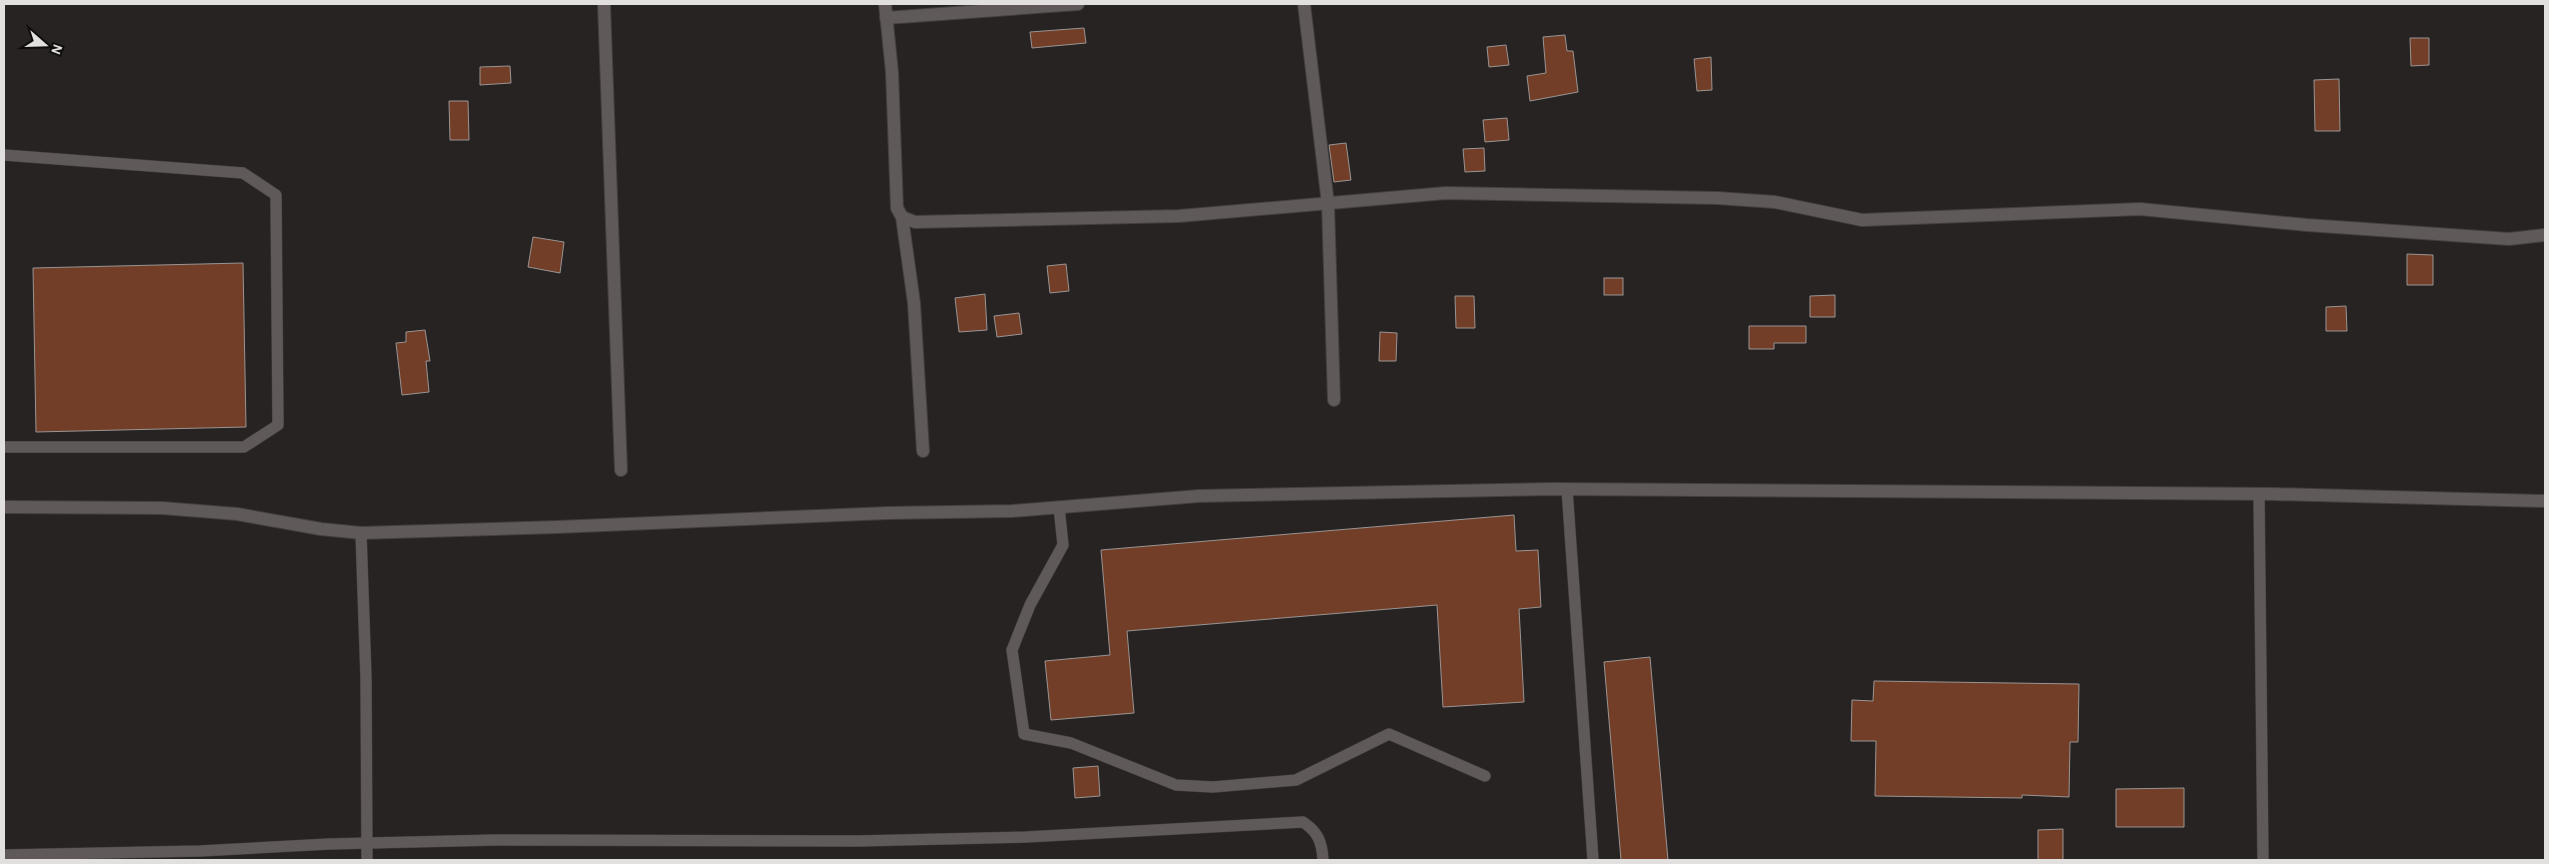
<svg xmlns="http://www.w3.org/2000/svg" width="2549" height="864" viewBox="0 0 2549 864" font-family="'Alegreya Sans',sans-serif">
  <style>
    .building { fill: #723e28; stroke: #999593 }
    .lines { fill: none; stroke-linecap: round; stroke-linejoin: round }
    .service-casing { stroke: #423f3e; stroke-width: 12 }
    .minor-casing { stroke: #423f3e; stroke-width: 14 }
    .service { stroke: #5f5a59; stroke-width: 11 }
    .minor { stroke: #5f5a59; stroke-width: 12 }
  </style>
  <rect width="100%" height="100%" fill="#272322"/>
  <!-- building -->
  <g class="building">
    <path d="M1084,28L1086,43L1032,48L1030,32Z"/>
    <path d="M1565,35L1567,51H1573L1578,92L1530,101L1527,76L1546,73L1543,37Z"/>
    <path d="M2410,38H2429V65L2411,66Z"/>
    <path d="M1506,45L1509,65L1489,67L1487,47Z"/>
    <path d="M1711,57L1712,90L1697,91L1694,59Z"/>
    <path d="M510,66L511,83L480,85V67Z"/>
    <path d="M2339,79L2340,131H2315L2314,80Z"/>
    <path d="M449,101H468L469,140H450Z"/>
    <path d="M1507,118L1509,140L1485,142L1483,120Z"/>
    <path d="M1346,143L1351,180L1334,182L1329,145Z"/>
    <path d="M1484,148L1485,171L1465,172L1463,149Z"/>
    <path d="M533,237L564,242L560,273L528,267Z"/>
    <path d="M2407,254L2433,255V285H2407Z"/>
    <path d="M243,263L246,427L36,432L33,268Z"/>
    <path d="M1066,264L1069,291L1050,293L1047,266Z"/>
    <rect x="1604" y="278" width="19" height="17"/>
    <path d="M985,294L987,330L959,332L955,298Z"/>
    <path d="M1835,295V317H1810V296Z"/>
    <path d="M1455,296H1474L1475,328H1456Z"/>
    <path d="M2346,306L2347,331H2326V307Z"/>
    <path d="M1019,313L1022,334L997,337L994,316Z"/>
    <path d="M1749,326H1806V343H1774V349H1749Z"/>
    <path d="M425,330L430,361H426L429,392L402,395L396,343L406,342V332Z"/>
    <path d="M1380,332L1397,333L1396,361H1379Z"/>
    <path d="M1514,515L1516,551L1538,550L1541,607L1519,609L1524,702L1443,707L1437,605L1127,631L1134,713L1051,720L1045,661L1110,655L1101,550Z"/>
    <path d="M1650,657L1668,860H1621L1604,662Z"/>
    <path d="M1874,681L2079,684L2078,742H2070L2069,797L2022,795V798L1875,796L1876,741H1851L1852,700L1873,701Z"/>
    <path d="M1098,766L1100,796L1075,798L1073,768Z"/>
    <path d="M2184,788V827H2116V789Z"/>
    <path d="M2063,829V860H2038V830Z"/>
  </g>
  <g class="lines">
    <!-- service casing -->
    <g class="service-casing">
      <g id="service">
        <path d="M4,155L243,173L276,195L278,425L244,447H4"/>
        <path d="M1567,489L1593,860"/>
        <path d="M2259,494L2263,860"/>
        <path d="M1059,507L1063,545L1030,605L1012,650L1024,734L1071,743L1176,785L1213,787L1296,780L1389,734L1485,776"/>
        <path d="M361,533L366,678L367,860"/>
        <path d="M4,855L200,851L329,844L495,840L857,841L1026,837L1303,822C1318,832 1322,842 1323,860"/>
      </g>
    </g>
    <!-- minor casing -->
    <g class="minor-casing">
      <g id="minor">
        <path d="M604,4L621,470"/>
        <path d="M885,4L892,72L897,208L902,217L914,303L923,451"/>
        <path d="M1304,4L1328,204L1334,400"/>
        <path d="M886,18L1078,4"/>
        <path d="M902,217L915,222L1179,216L1446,193L1717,198L1775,202L1862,220L2140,209L2307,225L2509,239L2545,235"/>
        <path d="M4,507L162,508L237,514L321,529L361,533L558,527L888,513L1012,511L1199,496L1552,489L2273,494L2545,501"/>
      </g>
    </g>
    <!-- service -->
    <use href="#service" class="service"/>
    <!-- minor -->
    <use href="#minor" class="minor"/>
  </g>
  <!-- border -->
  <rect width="2549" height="864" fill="none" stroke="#e2e0df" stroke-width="10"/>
  <!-- north arrow -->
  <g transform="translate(45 45) rotate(110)" stroke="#0f0d0c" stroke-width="4" paint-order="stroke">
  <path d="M0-4L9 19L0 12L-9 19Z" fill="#e2e0df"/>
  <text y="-8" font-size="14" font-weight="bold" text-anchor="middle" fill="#e2e0df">N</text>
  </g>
</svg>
